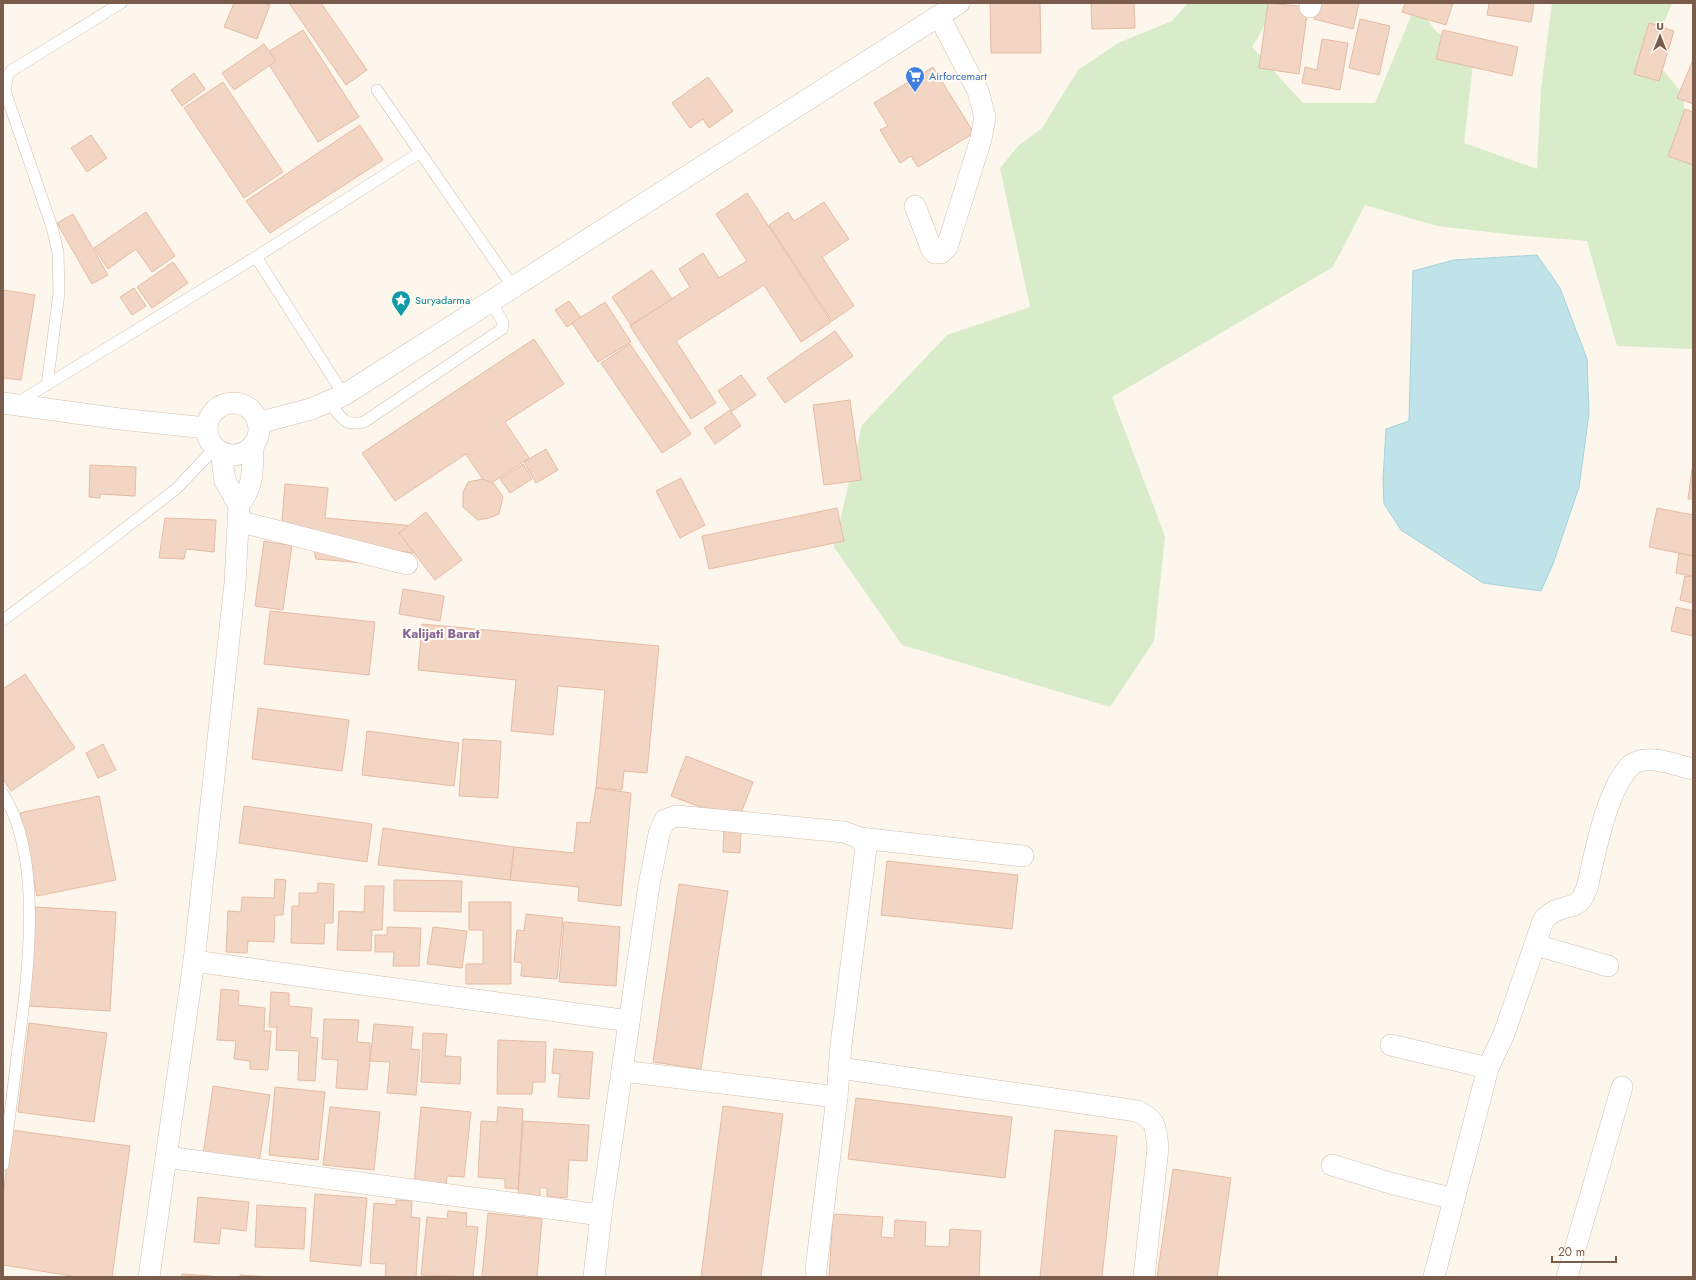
<svg xmlns="http://www.w3.org/2000/svg" width="1696" height="1280" viewBox="0 0 1696 1280" font-family="Jost,sans-serif">
  <style>
    .green { fill: #d8ecc9 }
    .water { fill: #bfe3e8; stroke: #a5d3da }
    .building { fill: #f3d5c3; stroke: #e6bba3 }
    .lines { fill: none; stroke-linecap: round; stroke-linejoin: round }
    .service-casing { stroke: #d1beb0; stroke-width: 12 }
    .minor-casing { stroke: #d1beb0; stroke-width: 22 }
    .service { stroke: #fff; stroke-width: 11 }
    .minor { stroke: #fff; stroke-width: 21 }
    .labels { text-anchor: middle; dominant-baseline: central; stroke-width: 4; stroke-linejoin: round; paint-order: stroke }
    .shop-label { font-size: 11px; fill: #366cbe; stroke: #fffaf3; text-anchor: start }
    .culture-label { font-size: 11px; fill: #0d838f; stroke: #fffaf3; text-anchor: start }
    .quarter-label { font-size: 13px; font-weight: bold; fill: #846695; stroke: #fffaf3 }
  </style>
  <rect width="100%" height="100%" fill="#fdf6ec"/>
  <!-- green -->
  <path class="green" d="M1188,3H1278L1252,47L1303,103H1375L1416,4L1435,30L1473,64L1464,143L1537,169L1541,89L1552,3H1672L1651,55L1684,96V117L1693,142V349L1617,346L1587,241L1515,235L1437,226L1365,205L1333,267L1112,397L1165,536L1154,641L1110,707L902,645L834,547L862,425L947,335L1030,307L1000,168L1019,145L1042,128L1078,70L1118,43L1172,21Z"/>
  <!-- water -->
  <path class="water" d="M1537,255L1560,288L1587,359L1589,414L1579,487L1553,564L1541,591L1483,583L1401,530L1384,504L1383,480L1386,429L1409,421L1413,271L1454,260Z"/>
  <!-- building -->
  <g class="building">
    <path d="M234,3H264L270,5L257,39L224,27Z"/>
    <path d="M289,3H321L367,70L346,85Z"/>
    <path d="M990,3H1040L1041,53H991Z"/>
    <path d="M1091,3H1134L1135,28L1092,29Z"/>
    <path d="M1268,3L1308,7L1299,74L1259,68Z"/>
    <path d="M1318,3H1359L1353,29L1314,19Z"/>
    <path d="M1405,3H1453L1446,25L1402,12Z"/>
    <path d="M1489,3H1534L1531,22L1487,15Z"/>
    <path d="M1360,19L1390,26L1379,75L1349,68Z"/>
    <path d="M1649,23L1674,31L1659,81L1634,74Z"/>
    <path d="M303,30L359,117L318,142L263,55Z"/>
    <path d="M1443,30L1518,47L1512,76L1436,59Z"/>
    <path d="M1322,39L1348,43L1340,90L1302,83L1305,67L1317,70Z"/>
    <path d="M264,44L276,61L234,90L222,73Z"/>
    <path d="M1693,60V104L1677,98Z"/>
    <path d="M933,67L974,133L918,167L911,156L900,163L880,130L888,126L874,103Z"/>
    <path d="M194,73L205,89L182,106L171,90Z"/>
    <path d="M708,77L733,111L709,128L703,119L690,128L672,103Z"/>
    <path d="M223,82L283,172L244,198L184,108Z"/>
    <path d="M1685,109L1693,112V165L1668,156Z"/>
    <path d="M360,125L383,160L270,233L246,201Z"/>
    <path d="M91,135L107,158L87,172L71,148Z"/>
    <path d="M747,193L831,322L801,342L764,285L676,341L716,403L691,419L630,326L690,287L679,269L703,253L719,278L747,261L716,214Z"/>
    <path d="M824,202L849,239L822,257L854,306L832,321L769,225L788,212L794,221Z"/>
    <path d="M146,212L175,256L152,272L136,249L108,269L94,248Z"/>
    <path d="M73,214L108,275L92,284L57,223Z"/>
    <path d="M173,262L188,283L152,308L137,287Z"/>
    <path d="M652,270L672,299L631,325L612,297Z"/>
    <path d="M134,288L146,306L132,315L120,297Z"/>
    <path d="M3,290L35,295L21,380L3,378Z"/>
    <path d="M569,301L581,318L567,327L555,310Z"/>
    <path d="M605,302L631,342L598,362L572,323Z"/>
    <path d="M835,331L853,356L785,403L767,378Z"/>
    <path d="M534,339L564,384L505,422L529,458L487,486L466,454L395,501L362,453Z"/>
    <path d="M630,344L691,434L662,453L601,363Z"/>
    <path d="M741,375L756,395L732,411L718,391Z"/>
    <path d="M850,400L861,480L824,485L813,405Z"/>
    <path d="M730,410L741,426L715,444L704,428Z"/>
    <path d="M546,449L558,470L536,483L524,462Z"/>
    <path d="M523,464L532,479L510,493L500,479Z"/>
    <path d="M90,465L136,467L135,496L100,494V498L89,497Z"/>
    <path d="M1692,469H1693V499H1688Z"/>
    <path d="M681,478L705,525L680,538L656,491Z"/>
    <path d="M483,479L494,484L503,497L499,514L489,518L478,520L463,507V492L468,482Z"/>
    <path d="M285,484L328,488L325,518L416,526L414,553L389,550L387,565L316,559L313,548L280,544Z"/>
    <path d="M837,508L844,541L709,569L702,536Z"/>
    <path d="M1657,508L1693,515V556L1649,547Z"/>
    <path d="M426,512L462,560L435,580L399,533Z"/>
    <path d="M165,518L216,520L214,552L186,549L184,559L159,558Z"/>
    <path d="M264,541L280,544H292L283,610L255,606Z"/>
    <path d="M1679,553L1693,556V576L1676,573Z"/>
    <path d="M1685,576L1693,577V603L1680,600Z"/>
    <path d="M403,589L444,596L440,621L399,614Z"/>
    <path d="M1676,607L1693,611V636L1671,631Z"/>
    <path d="M270,611L375,622L369,675L264,664Z"/>
    <path d="M422,624L659,646L647,773L624,771L622,790L596,788L605,690L558,686L553,735L511,731L516,680L418,670Z"/>
    <path d="M25,674L75,748L11,791L3,779V689Z"/>
    <path d="M258,708L349,720L342,771L252,759Z"/>
    <path d="M367,731L459,743L454,786L362,775Z"/>
    <path d="M463,739L501,741L498,798L459,796Z"/>
    <path d="M103,744L116,770L98,778L86,753Z"/>
    <path d="M686,756L753,782L738,821L671,796Z"/>
    <path d="M596,788L631,793L621,906L578,901L579,887L510,880L514,847L574,853L577,822L590,823Z"/>
    <path d="M99,796L116,880L37,896L20,813Z"/>
    <path d="M244,806L372,824L367,862L239,843Z"/>
    <path d="M383,828L514,847L510,880L378,865Z"/>
    <path d="M724,831L741,832L740,853L723,852Z"/>
    <path d="M887,861L1018,875L1012,929L881,915Z"/>
    <path d="M275,879L286,880L283,915H275L274,942L248,941L247,953L226,952L228,911L241,912L242,897L274,898Z"/>
    <path d="M394,880L462,881L461,912L394,911Z"/>
    <path d="M318,883L334,884L333,923H325L324,944L291,943L292,906H299V893H317Z"/>
    <path d="M679,884L728,891L701,1069L653,1062Z"/>
    <path d="M365,886H384L382,930H372L371,951L337,950L339,911L364,912Z"/>
    <path d="M469,902H511V984H466V964H483V930H469Z"/>
    <path d="M35,907L116,912L110,1011L29,1006Z"/>
    <path d="M526,914L563,918L557,979L521,976L522,963L514,962L517,930L524,931Z"/>
    <path d="M564,922L620,927L616,986L559,982Z"/>
    <path d="M387,927L421,928L419,966H393L394,952H375V935H387Z"/>
    <path d="M433,927L467,931L462,968L427,964Z"/>
    <path d="M221,989L239,991L238,1005L265,1008L264,1031H271L268,1070L250,1069V1061L234,1059L236,1041L217,1040Z"/>
    <path d="M271,992L289,993V1006L312,1008L310,1037L318,1038L315,1081L298,1080L299,1051L276,1050L277,1027H269Z"/>
    <path d="M324,1019L359,1020L357,1042L370,1043V1061L367,1090L336,1088L338,1060L322,1059Z"/>
    <path d="M29,1023L107,1033L94,1122L18,1112Z"/>
    <path d="M374,1024L413,1027L411,1049L420,1050L416,1095L387,1093L390,1062L370,1061Z"/>
    <path d="M423,1033L447,1034L445,1056L461,1057L460,1084L421,1082Z"/>
    <path d="M498,1040L546,1042L545,1082H533L532,1094H497Z"/>
    <path d="M554,1049L593,1052L589,1099L558,1097L560,1074L552,1073Z"/>
    <path d="M213,1086L270,1095L259,1163L203,1155Z"/>
    <path d="M275,1087L325,1092L318,1160L269,1155Z"/>
    <path d="M856,1098L1012,1117L1005,1178L848,1159Z"/>
    <path d="M723,1106L783,1114L761,1277H701Z"/>
    <path d="M330,1107L380,1112L374,1170L323,1165Z"/>
    <path d="M421,1107L471,1112L464,1177L447,1176L446,1188L414,1184Z"/>
    <path d="M498,1107L523,1109L518,1189L505,1188V1179L478,1177L481,1121L497,1122Z"/>
    <path d="M523,1121L589,1125L587,1161L569,1160L567,1198L547,1196V1188H540V1197L518,1196Z"/>
    <path d="M11,1130L130,1146L112,1277H78L3,1265V1196Z"/>
    <path d="M1055,1130L1117,1136L1102,1277H1040Z"/>
    <path d="M1173,1169L1231,1178L1217,1277H1157Z"/>
    <path d="M315,1194L367,1198L361,1266L310,1261Z"/>
    <path d="M198,1197L249,1202L246,1231L221,1228L219,1244L194,1242Z"/>
    <path d="M396,1200L412,1201L411,1217L420,1218L416,1277H385L386,1264L370,1263L374,1203L396,1205Z"/>
    <path d="M257,1205L306,1208L304,1249L255,1247Z"/>
    <path d="M448,1211L467,1213L466,1226L478,1227L473,1277L421,1275L427,1217L447,1219Z"/>
    <path d="M488,1213L542,1219L537,1277H482Z"/>
    <path d="M833,1214L883,1217L881,1237L894,1238L895,1220L926,1222L925,1246L949,1247L950,1229L981,1231L979,1277H829Z"/>
    <path d="M182,1274L212,1276V1277H181Z"/>
    <path d="M240,1275L273,1277H240Z"/>
  </g>
  <g class="lines">
    <!-- service casing -->
    <g class="service-casing">
      <g id="service">
        <path d="M377,90L513,287"/>
        <path d="M256,257L344,395"/>
        <path d="M47,385L59,293L58,252L52,227L5,91L7,77L11,71L121,3"/>
        <path d="M329,402C341,416 343,427 364,422L502,329L503,323L491,301"/>
        <path d="M17,403L256,257L419,153"/>
        <path d="M3,620L84,560L176,489L215,448"/>
        <path d="M3,794C45,859 27,982 17,1056C13,1092 8,1129 3,1165"/>
      </g>
    </g>
    <!-- minor casing -->
    <g class="minor-casing">
      <g id="minor">
        <path d="M1310,7L1311,3"/>
        <path d="M915,206L932,250L935,253H941L947,247L981,139L985,117L978,91L939,16"/>
        <path d="M3,403L120,419L207,428"/>
        <circle cx="233" cy="429" r="26"/>
        <path d="M258,423L311,409L344,395L959,3"/>
        <path d="M221,452L225,481L239,505"/>
        <path d="M238,521L407,564"/>
        <path d="M860,838L1023,856"/>
        <path d="M1536,945L1608,966"/>
        <path d="M194,961L629,1021"/>
        <path d="M1391,1045L1488,1068"/>
        <path d="M840,1068L1137,1111C1157,1121 1155,1125 1158,1147L1144,1277"/>
        <path d="M622,1071L837,1097"/>
        <path d="M166,1157L601,1215"/>
        <path d="M1332,1165L1390,1183L1454,1199"/>
        <path d="M149,1277L194,961L235,583L239,505C255,484 252,470 253,445"/>
        <path d="M594,1277L601,1215L649,885L659,834L665,820L677,816L844,832L860,838L866,848L841,1045L837,1097L816,1269V1277"/>
        <path d="M1434,1277L1488,1068L1504,1034L1543,921C1556,904 1573,910 1581,900C1584,896 1585,892 1587,888C1595,854 1606,790 1631,765C1633,763 1641,760 1645,760C1660,758 1678,766 1693,769"/>
        <path d="M1567,1277L1622,1087"/>
      </g>
    </g>
    <!-- service -->
    <use href="#service" class="service"/>
    <!-- minor -->
    <use href="#minor" class="minor"/>
  </g>
  <!-- icons -->
  <defs>
    <g id="supermarket-pin" transform="scale(1)"><path d="M0 17L-7.5 6A9.5 9.5 0 1 1 7.5 6Z" fill="#3f7fe0" stroke="#fffaf3"/><path d="M-6-5.5h2.5l.6 2H6L4.5 2H-2.5L-4.4-4H-6ZM-1.5 3.2a1.3 1.3 0 1 0 .1 0ZM3 3.2a1.3 1.3 0 1 0 .1 0Z" fill="#fff"/></g>
    <g id="sight-pin" transform="scale(1)"><path d="M0 17L-7.5 6A9.5 9.5 0 1 1 7.5 6Z" fill="#0f9aa8" stroke="#fffaf3"/><path d="M0-6L1.8-2.2L6-1.7L2.9 1.2L3.7 5.4L0 3.3L-3.7 5.4L-2.9 1.2L-6-1.7L-1.8-2.2Z" fill="#fff"/></g>
  </defs>
  <g fill-rule="evenodd">
    <use href="#supermarket-pin" x="915" y="76"/>
    <use href="#sight-pin" x="401" y="300"/>
  </g>
  <g class="labels">
    <!-- shop labels -->
    <g class="shop-label">
      <text x="929" y="76">Airforcemart</text>
    </g>
    <!-- culture labels -->
    <g class="culture-label">
      <text x="415" y="300">Suryadarma</text>
    </g>
    <!-- quarter labels -->
    <g class="quarter-label">
      <text x="441" y="633">Kalijati Barat</text>
    </g>
  </g>
  <!-- border -->
  <rect width="1696" height="1280" fill="none" stroke="#7a5c4d" stroke-width="8"/>
  <!-- north arrow -->
  <g transform="translate(1660 36)" stroke="#fffaf3" stroke-width="3" paint-order="stroke">
  <path d="M0-3L7 15L0 10L-7 15Z" fill="#7a5c4d"/>
  <text y="-6" font-size="11" font-weight="bold" text-anchor="middle" fill="#7a5c4d">U</text>
  </g>
  <!-- scale -->
  <path d="M1552 1256v6h64v-6" fill="none" stroke="#7a5c4d" stroke-width="2"/>
  <text x="1558" y="1256" font-size="12" fill="#7a5c4d" stroke="#fffaf3" stroke-width="3" paint-order="stroke">20 m</text>
</svg>
